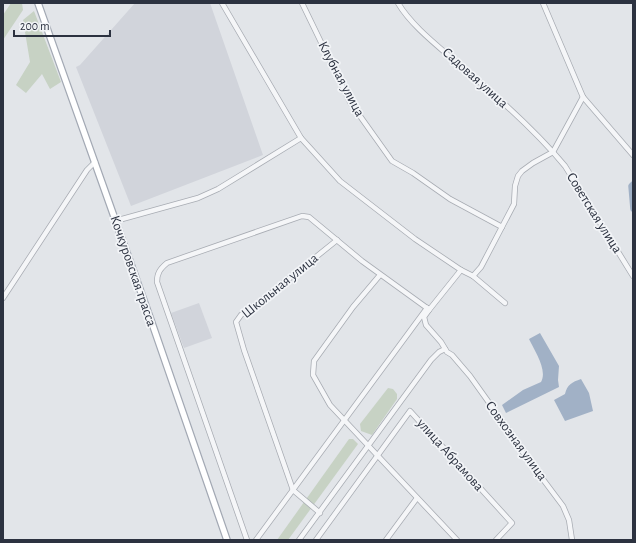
<svg xmlns="http://www.w3.org/2000/svg" width="636" height="543" viewBox="0 0 636 543" font-family="'Alegreya Sans',sans-serif">
  <style>
    .built { fill: #d1d4db }
    .green { fill: #c7d2c4 }
    .water { fill: #a1b1c6 }
    .lines { fill: none; stroke-linecap: round; stroke-linejoin: round }
    .river { stroke: #a1b1c6; stroke-width: 5.5 }
    .minor-casing { stroke: #a8acb3; stroke-width: 6 }
    .major-casing { stroke: #a3a9b4; stroke-width: 8 }
    .minor { stroke: #f5f6f8; stroke-width: 4.5 }
    .major { stroke: #fff; stroke-width: 5.5 }
    .labels { text-anchor: middle; dominant-baseline: central; stroke-width: 3.5; stroke-linejoin: round; paint-order: stroke }
    .street-label { font-size: 14px; fill: #2c3240; stroke: #f2f4f7 }
  </style>
  <rect width="100%" height="100%" fill="#e2e5e9"/>
  <!-- built -->
  <g class="built">
    <path d="M135,3H210L263,155L131,206L76,67L80,65Z"/>
    <path d="M199,303L212,338L184,348L171,313Z"/>
  </g>
  <!-- green -->
  <g class="green">
    <path d="M11,3H22L23,10L3,40V15Z"/>
    <path d="M34,11L61,82L50,89L42,74L26,93L16,85L30,62L23,20Z"/>
    <path d="M388,388L393,389L397,394V399L372,435L361,431L360,424Z"/>
    <path d="M349,439H353L358,444L288,540H277Z"/>
  </g>
  <!-- water -->
  <g class="water">
    <path d="M540,333L559,366L558,380L559,387L506,413L502,405L523,390L541,382C548,370 534,350 529,339Z"/>
    <path d="M581,379L589,393L593,411L565,421L554,400L565,394C567,385 572,382 581,379Z"/>
  </g>
  <g class="lines">
    <!-- river -->
    <path class="river" d="M633,184L631,186L633,209"/>
    <!-- minor casing -->
    <g class="minor-casing">
      <g id="minor">
        <path d="M222,3L301,138L340,181L415,239L461,270L473,276L505,303"/>
        <path d="M302,3L350,102L392,161L413,173L450,199L502,227"/>
        <path d="M398,3C412,27 442,49 463,68C499,98 535,130 565,166L633,276"/>
        <path d="M543,3L583,97L633,155"/>
        <path d="M115,221L198,198L218,189L301,138"/>
        <path d="M380,275L353,307L314,361L313,375L330,405L457,540"/>
        <path d="M473,276L481,267L514,204L515,186L518,176L522,171L533,163L553,152L583,97"/>
        <path d="M3,298L87,170L95,162"/>
        <path d="M427,308L429,310L424,317L426,325L441,342L447,352L452,355L470,376L515,439L524,454L563,506L569,520L572,540"/>
        <path d="M429,310L461,270"/>
        <path d="M293,490L244,350L236,322L241,315L265,298L337,240"/>
        <path d="M293,490L320,513"/>
        <path d="M247,540L157,282C157,273 160,269 167,263L302,216L309,217L362,261L427,308"/>
        <path d="M256,540L427,308"/>
        <path d="M299,540L431,360L439,352L445,349"/>
        <path d="M316,540L410,411L512,523L496,540"/>
        <path d="M386,540L417,498"/>
      </g>
    </g>
    <!-- major casing -->
    <g class="major-casing">
      <path id="major" d="M38,3L153,326L227,540"/>
    </g>
    <!-- minor -->
    <use href="#minor" class="minor"/>
    <!-- major -->
    <use href="#major" class="major"/>
  </g>
  <g class="labels">
    <!-- street labels -->
    <g class="street-label">
      <text transform="translate(475 78) rotate(42)">Садовая улица</text>
      <text transform="translate(341 79) rotate(62)">Клубная улица</text>
      <text transform="translate(594 213) rotate(58)">Советская улица</text>
      <text transform="translate(133 271) rotate(71)">Кочкуровская трасса</text>
      <text transform="translate(280 286) rotate(-39)">Школьная улица</text>
      <text transform="translate(516 441) rotate(54)">Совхозная улица</text>
      <text transform="translate(450 455) rotate(48)">улица Абрамова</text>
    </g>
  </g>
  <!-- border -->
  <rect width="636" height="543" fill="none" stroke="#2c3240" stroke-width="8"/>
  <!-- scale -->
  <path d="M14 30v6h96v-6" fill="none" stroke="#2c3240" stroke-width="2"/>
  <text x="20" y="30" font-size="12" fill="#2c3240" stroke="#f2f4f7" stroke-width="3" paint-order="stroke">200 m</text>
</svg>
